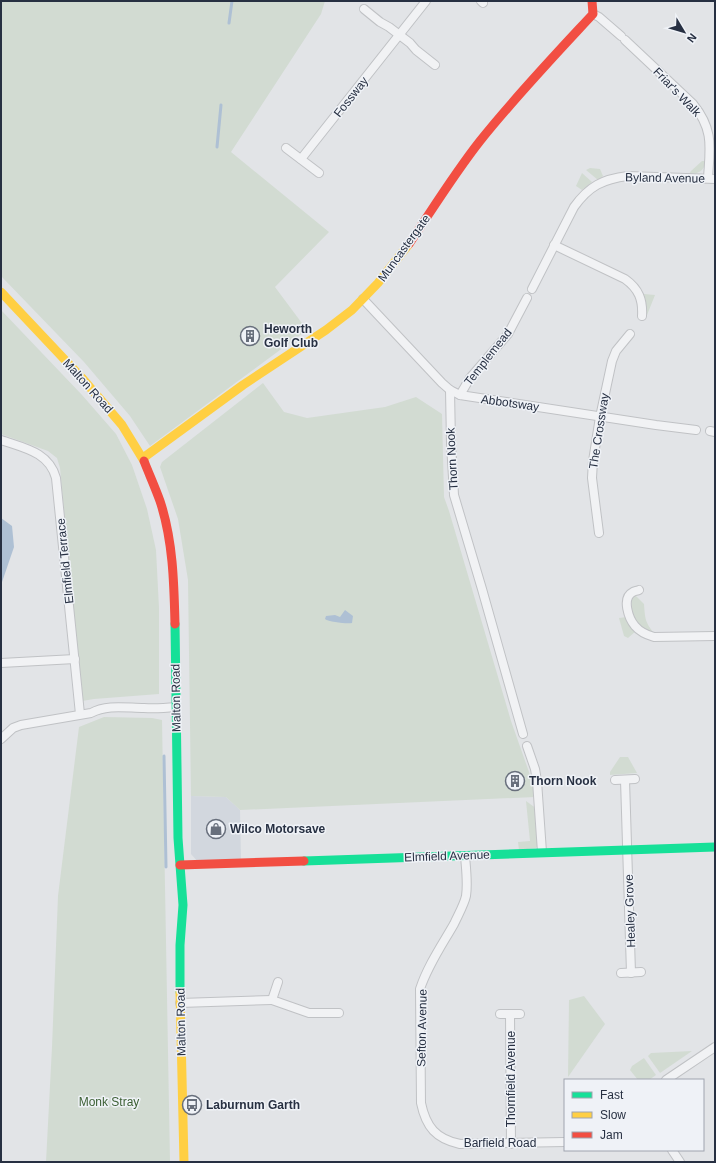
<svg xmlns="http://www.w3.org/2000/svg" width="716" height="1163" viewBox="0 0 716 1163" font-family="Helvetica,sans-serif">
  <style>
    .built { fill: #d2d7de }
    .green { fill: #d2dbd2 }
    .water { fill: #aec0d4 }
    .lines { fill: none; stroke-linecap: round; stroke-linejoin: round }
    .stream { stroke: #aec0d4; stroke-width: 3 }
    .street-casing { stroke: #c0c2c5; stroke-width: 10 }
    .street { stroke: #f1f2f4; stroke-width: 8 }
    .fast { stroke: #16e098; stroke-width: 9 }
    .slow { stroke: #ffcf43; stroke-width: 9 }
    .jam { stroke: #f24e42; stroke-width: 9 }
    .labels { text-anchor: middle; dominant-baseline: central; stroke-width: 3; stroke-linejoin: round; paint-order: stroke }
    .street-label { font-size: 12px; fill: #273042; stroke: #eff2f7 }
    .poi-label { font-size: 12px; font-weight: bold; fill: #273042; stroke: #eff2f7; text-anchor: start }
    .park-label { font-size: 12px; fill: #3b5f33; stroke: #eff2f7 }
  </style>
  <rect width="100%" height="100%" fill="#e2e4e7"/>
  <!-- built -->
  <path class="built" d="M191,796L226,797L240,810L241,860L199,863L191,854Z"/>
  <!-- green -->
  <g class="green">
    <path d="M1,1H325L321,14L231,152L329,232L275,287L307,330L150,446L130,416L84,362L1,276Z"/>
    <path d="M702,161H705C705,171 698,174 689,174L691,171Z"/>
    <path d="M590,168L600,169L603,176L598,180L586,170Z"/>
    <path d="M582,173L592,182L582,190L576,186Z"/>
    <path d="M644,294L655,295L645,320L646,304Z"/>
    <path d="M1,310L82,395L116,434L132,465L147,509L156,550L159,608V694L94,699L82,701L60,468L57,458L48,451L1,434Z"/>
    <path d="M263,383L284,412L307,418L385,407L416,397L442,414L444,497L449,511L511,721L529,772L535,797L240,810L226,797L191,796L188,580L178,519L160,467L162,462Z"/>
    <path d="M633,596H636L644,604C645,618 645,623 655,634C638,629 627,613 633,596Z"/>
    <path d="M627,617L636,631L628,638L624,636L619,618Z"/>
    <path d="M104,717L152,718L162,720L170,1162H46L52,1047L58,896L79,727Z"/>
    <path d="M620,757H628L637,773L610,775V772Z"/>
    <path d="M526,801L537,809L538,845L536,848L519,850L518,842L530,841Z"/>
    <path d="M584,996L605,1024L568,1077L569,1000Z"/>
    <path d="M692,1051L660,1073L648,1056L651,1053Z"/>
    <path d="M644,1058L656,1075L649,1080H638L630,1070L632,1066Z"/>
  </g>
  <!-- water -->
  <g class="water">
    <path d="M1,518L12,526L14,547L1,585Z"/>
    <path d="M345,610L353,616L352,623C347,624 329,622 325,619L326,616L335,615L340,617Z"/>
  </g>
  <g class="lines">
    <!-- stream -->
    <g class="stream">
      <path d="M229,23L232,1"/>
      <path d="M217,147L221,105"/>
      <path d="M164,756L166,867"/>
    </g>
    <!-- street casing -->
    <g class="street-casing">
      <g id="street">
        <path d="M481,1L483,3"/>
        <path d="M364,9L380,22L389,27L410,43L416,50L435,65"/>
        <path d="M593,14L599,17L621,36"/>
        <path d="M625,40L693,104C714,130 710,147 708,178"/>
        <path d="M286,148L319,173"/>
        <path d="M301,159L426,1"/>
        <path d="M554,245L625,279C639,289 643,300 642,316"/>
        <path d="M532,289L574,207C589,186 603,179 628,176L715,179"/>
        <path d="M363,299L442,383L450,390L460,395L656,425L696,430"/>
        <path d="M450,390L451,443L454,495L482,589L523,734"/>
        <path d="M460,395L470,378L508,334L527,298"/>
        <path d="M710,431L715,432"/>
        <path d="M1,440C24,448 49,452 56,478L80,714"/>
        <path d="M599,533L592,478L593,461L600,417L612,361L616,351L630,334"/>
        <path d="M639,590C637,591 634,591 633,592C621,598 629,619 635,626C640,632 647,635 654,637L715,636"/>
        <path d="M1,663L75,659"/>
        <path d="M1,739L13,728L21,725L91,713C107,704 127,708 144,708C155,709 166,708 176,707"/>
        <path d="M527,746L535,769L537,781L542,852"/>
        <path d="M615,780L635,779"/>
        <path d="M625,780L631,973"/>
        <path d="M465,856C466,869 468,883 466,896C464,905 458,915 454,924C442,945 428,965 420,989L421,1103C426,1127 436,1139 460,1144L565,1142"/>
        <path d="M621,973L641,972"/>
        <path d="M278,982L272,1000L309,1013H339"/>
        <path d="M180,1003L272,1000"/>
        <path d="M500,1014H520"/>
        <path d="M510,1014L511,1144"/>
        <path d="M666,1080L715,1047"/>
        <path d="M672,1150L680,1162"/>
      </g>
    </g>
    <!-- street -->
    <use href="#street" class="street"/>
    <!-- fast -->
    <g class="fast">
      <path d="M175,624L178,838L183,905L180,945V992"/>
      <path d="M304,861L715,847"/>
    </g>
    <!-- slow -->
    <g class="slow">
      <path d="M1,292L82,378L122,425L144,461"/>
      <path d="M143,458L243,385L326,330L352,310L378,283L409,244"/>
      <path d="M180,992L184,1162"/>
    </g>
    <!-- jam -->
    <g class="jam">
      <path d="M409,244C432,210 454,174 480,141C515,97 554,56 593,14L592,1"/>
      <path d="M144,461C149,474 155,487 160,501C173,540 174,583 175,624"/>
      <path d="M180,865L304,861"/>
    </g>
  </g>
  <!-- icons -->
  <defs>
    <g id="building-ring" transform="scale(1)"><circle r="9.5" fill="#eff2f7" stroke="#686f7c" stroke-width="1.5"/><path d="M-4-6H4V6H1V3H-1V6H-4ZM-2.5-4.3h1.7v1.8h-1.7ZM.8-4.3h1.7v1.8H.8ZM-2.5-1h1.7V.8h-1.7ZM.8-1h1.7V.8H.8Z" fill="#686f7c"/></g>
    <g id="shop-ring" transform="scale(1)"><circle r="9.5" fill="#eff2f7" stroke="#686f7c" stroke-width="1.5"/><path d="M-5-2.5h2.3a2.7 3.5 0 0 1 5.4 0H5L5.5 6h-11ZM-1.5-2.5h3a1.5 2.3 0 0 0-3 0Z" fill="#686f7c"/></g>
    <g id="bus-ring" transform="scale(1)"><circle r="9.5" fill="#eff2f7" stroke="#686f7c" stroke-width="1.5"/><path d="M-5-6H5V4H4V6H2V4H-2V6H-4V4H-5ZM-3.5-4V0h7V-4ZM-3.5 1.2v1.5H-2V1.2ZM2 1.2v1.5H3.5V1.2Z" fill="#686f7c"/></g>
  </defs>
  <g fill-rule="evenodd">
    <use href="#building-ring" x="250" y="336"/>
    <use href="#building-ring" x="515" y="781"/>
    <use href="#shop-ring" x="216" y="829"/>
    <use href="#bus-ring" x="192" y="1105"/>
  </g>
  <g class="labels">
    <!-- street labels -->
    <g class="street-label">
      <text transform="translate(677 92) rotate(46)">Friar's Walk</text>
      <text transform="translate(351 97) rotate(-52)">Fossway</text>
      <text transform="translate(665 178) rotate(1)">Byland Avenue</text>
      <text transform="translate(404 248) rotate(-54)">Muncastergate</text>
      <text transform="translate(488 357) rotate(-52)">Templemead</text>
      <text transform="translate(88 386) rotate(48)">Malton Road</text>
      <text transform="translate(510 403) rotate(8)">Abbotsway</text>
      <text transform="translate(599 431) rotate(-81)">The Crossway</text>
      <text transform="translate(452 459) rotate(-93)">Thorn Nook</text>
      <text transform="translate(65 561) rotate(-96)">Elmfield Terrace</text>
      <text transform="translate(176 698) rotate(-91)">Malton Road</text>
      <text transform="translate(447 856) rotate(-2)">Elmfield Avenue</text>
      <text transform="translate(630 911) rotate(-92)">Healey Grove</text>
      <text transform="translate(181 1022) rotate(-91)">Malton Road</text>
      <text transform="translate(422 1028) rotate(-89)">Sefton Avenue</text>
      <text transform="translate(511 1079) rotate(-90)">Thornfield Avenue</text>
      <text x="500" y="1143">Barfield Road</text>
    </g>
    <!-- poi labels -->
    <g class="poi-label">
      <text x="264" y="329">Heworth<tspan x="264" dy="14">Golf Club</tspan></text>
      <text x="529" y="781">Thorn Nook</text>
      <text x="230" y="829">Wilco Motorsave</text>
      <text x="206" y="1105">Laburnum Garth</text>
    </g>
    <!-- park labels -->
    <g class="park-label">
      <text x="109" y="1102">Monk Stray</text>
    </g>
  </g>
  <!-- border -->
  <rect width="716" height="1163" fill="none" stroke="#273042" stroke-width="4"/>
  <!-- legend -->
  <rect x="564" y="1079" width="140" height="72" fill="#eff2f7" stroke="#9fa4af"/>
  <rect x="572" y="1092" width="20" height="6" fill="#16e098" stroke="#9fa4af"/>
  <text x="600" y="1099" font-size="12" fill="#273042">Fast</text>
  <rect x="572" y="1112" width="20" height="6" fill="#ffcf43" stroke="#9fa4af"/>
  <text x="600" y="1119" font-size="12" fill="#273042">Slow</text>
  <rect x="572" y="1132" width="20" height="6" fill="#f24e42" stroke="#9fa4af"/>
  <text x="600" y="1139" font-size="12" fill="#273042">Jam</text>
  <!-- north arrow -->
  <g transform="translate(684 32) rotate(128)" stroke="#eff2f7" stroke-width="3" paint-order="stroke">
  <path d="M0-3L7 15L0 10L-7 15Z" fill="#273042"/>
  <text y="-6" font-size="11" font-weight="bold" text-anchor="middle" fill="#273042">N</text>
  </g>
</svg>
